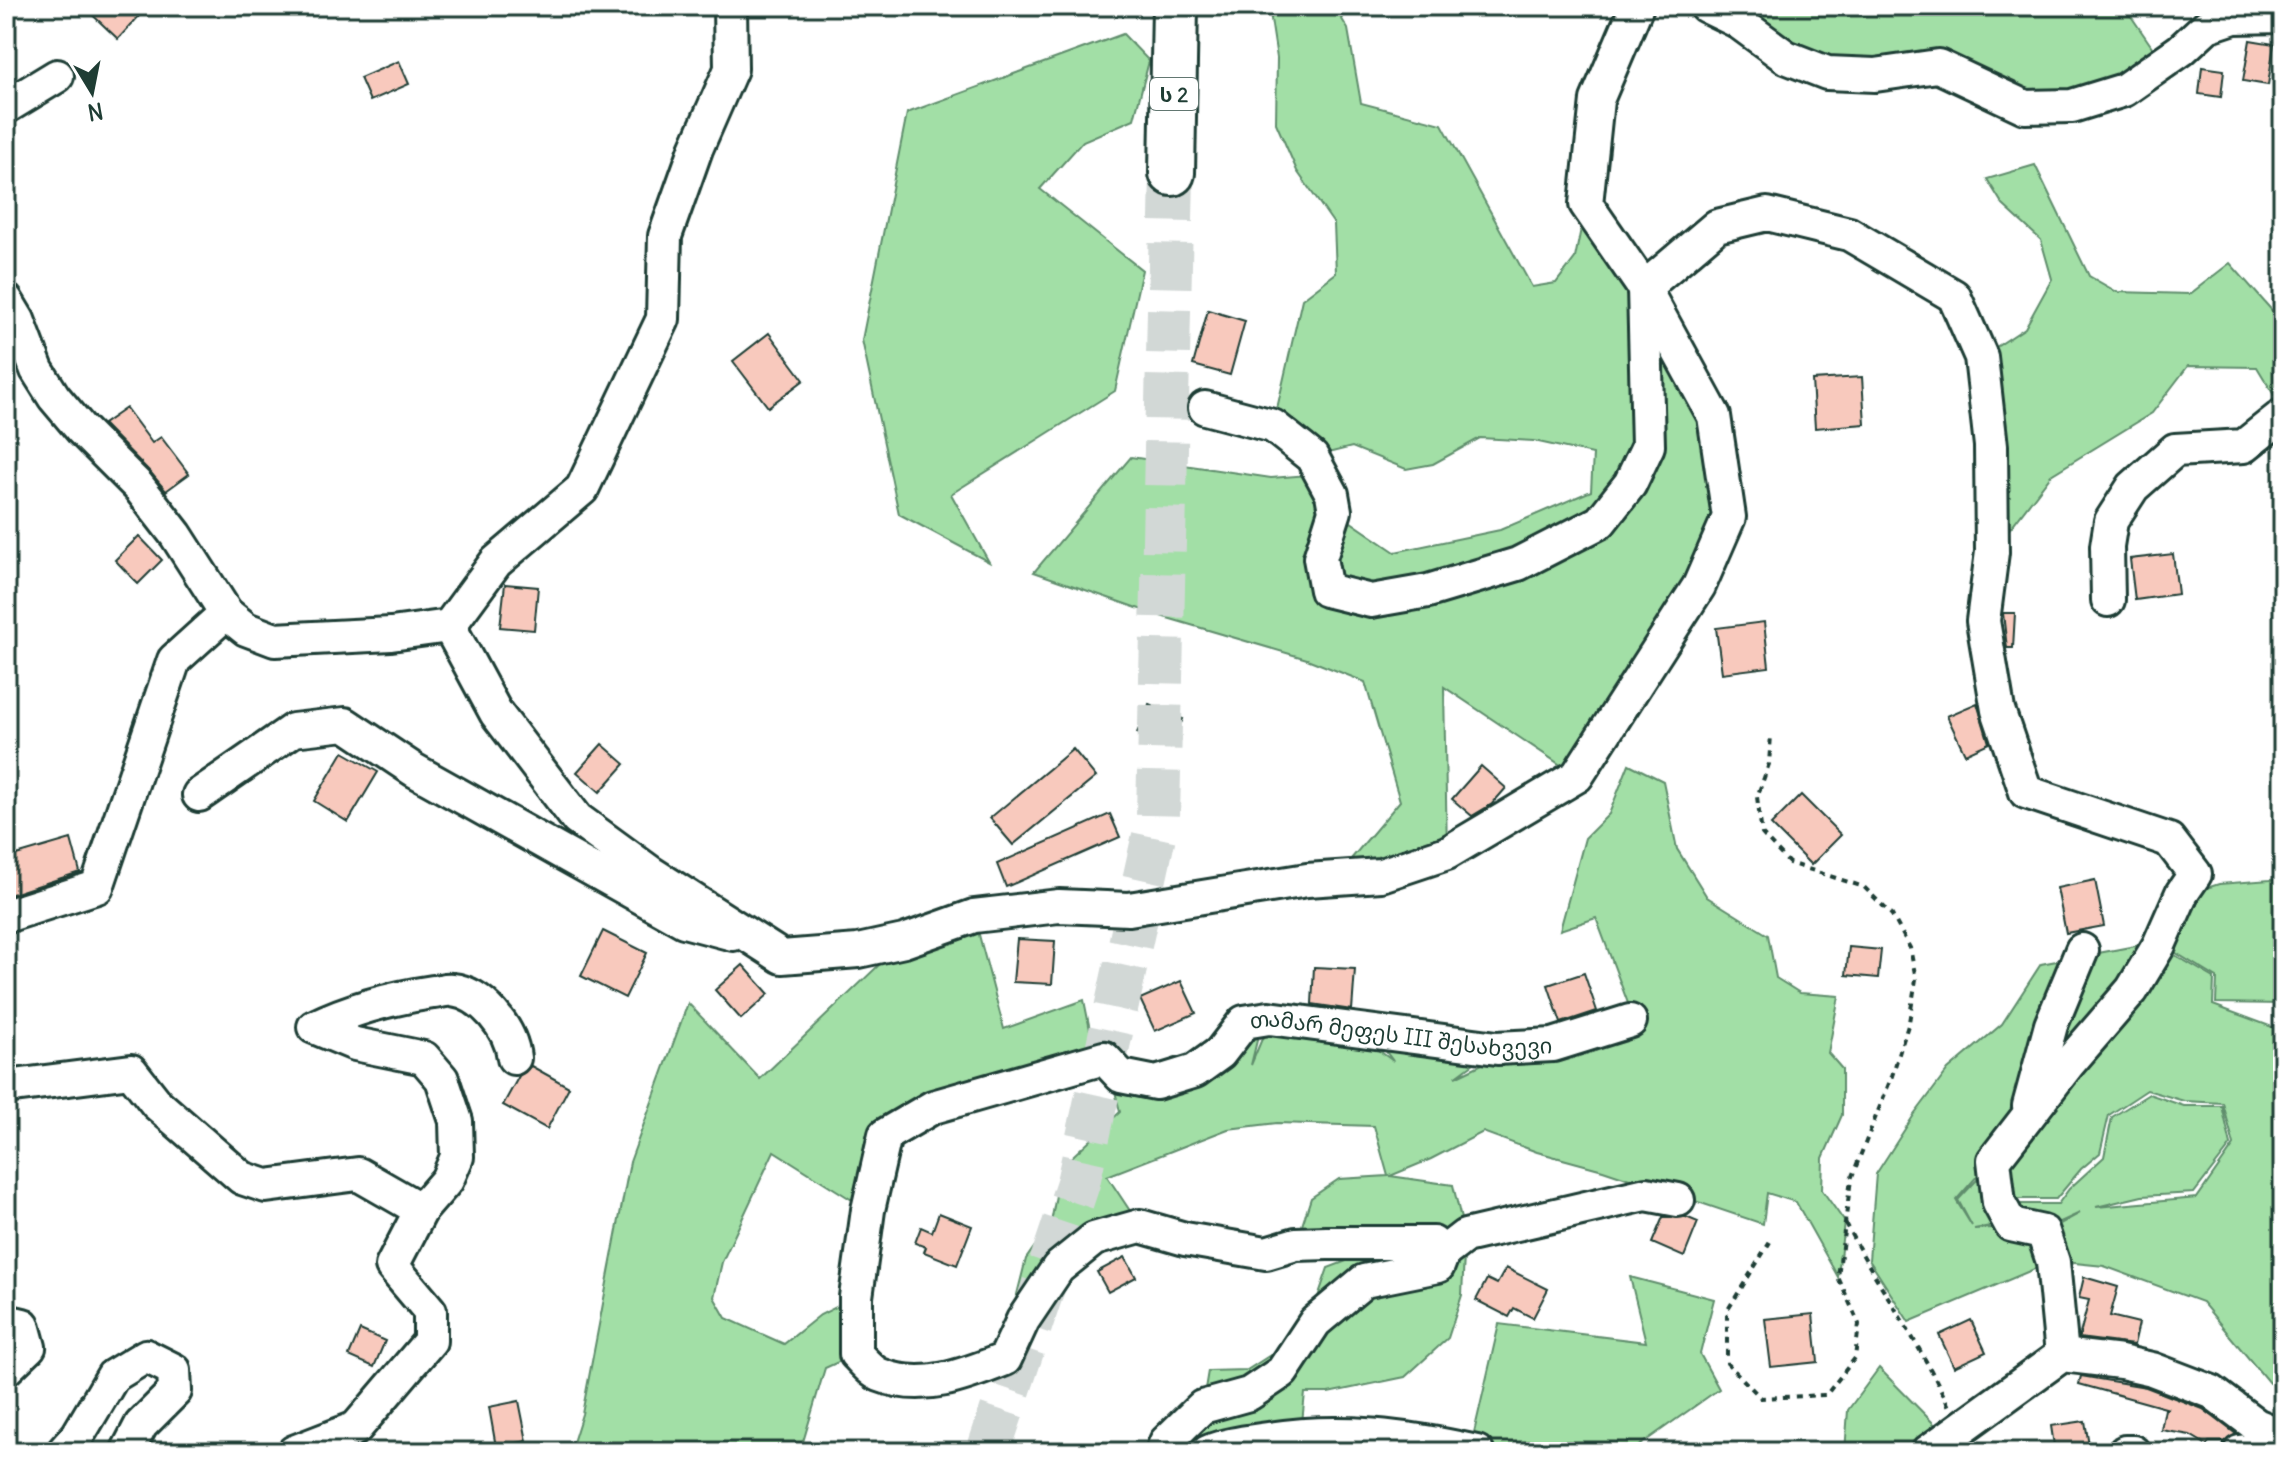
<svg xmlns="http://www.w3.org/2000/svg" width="2289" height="1458" viewBox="0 0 2289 1458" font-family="Delius,'Noto Sans Georgian',sans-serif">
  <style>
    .green { fill: #a2dfa6; stroke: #608e6d; stroke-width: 2 }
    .building { fill: #f8c9bd; stroke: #1f3d34; stroke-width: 2 }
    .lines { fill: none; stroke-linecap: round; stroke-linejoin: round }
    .highway-tunnel { stroke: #d2d8d6; stroke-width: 44; stroke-dasharray: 44 22; stroke-linecap: butt }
    .minor-casing { stroke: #1f3d34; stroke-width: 38 }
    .highway-casing { stroke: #1f3d34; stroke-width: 50 }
    .path { stroke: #1f3d34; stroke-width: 4; stroke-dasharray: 6 6; stroke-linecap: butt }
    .minor { stroke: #fff; stroke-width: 32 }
    .highway { stroke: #fff; stroke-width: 44 }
    .labels { text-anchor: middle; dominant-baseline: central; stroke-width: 8; stroke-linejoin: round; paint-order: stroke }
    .shield { fill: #fff; stroke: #627771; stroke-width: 2 }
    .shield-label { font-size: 20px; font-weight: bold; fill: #1f3d34 }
    .street-label { font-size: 22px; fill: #1f3d34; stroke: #fff }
  </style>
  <rect width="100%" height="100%" fill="#fff"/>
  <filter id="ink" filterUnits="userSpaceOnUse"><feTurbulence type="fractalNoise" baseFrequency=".0125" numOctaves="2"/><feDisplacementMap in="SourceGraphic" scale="16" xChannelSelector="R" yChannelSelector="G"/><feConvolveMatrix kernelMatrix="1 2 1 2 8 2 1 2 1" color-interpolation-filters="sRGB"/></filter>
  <g filter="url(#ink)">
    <!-- green -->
    <g class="green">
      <path d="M1269,6H1334L1348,29L1361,103L1442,124L1532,287L1556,283L1575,258L1586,204L1714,416L1729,517L1577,776L1444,687L1447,853L1335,878L1400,801L1365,682L1307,659L1157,615L1034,572L1131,457L1271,478L1321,474L1335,511L1395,552L1500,530L1591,491L1593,454L1534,441L1480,438L1433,464L1406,469L1352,447L1312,457L1273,426L1302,299L1336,273L1334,224L1297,171L1276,123L1277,58Z"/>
      <path d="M1767,6H2124L2163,63L2072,106L1938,66L1875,75L1750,31Z"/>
      <path d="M1123,34L1149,61L1134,119L1083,141L1040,189L1142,270L1115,391L951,494L989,562L899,514L862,340L907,113Z"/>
      <path d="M2035,165L2089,276L2117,292L2190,294L2230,263L2283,323V410L2257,367L2188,366L2152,413L2051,475L1992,552L1981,357L2025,328L2052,279L2041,240L2003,205L1987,179Z"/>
      <path d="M1629,764L1663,781L1677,849L1707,897L1768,935L1776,978L1800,993L1839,996L1828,1053L1842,1069V1115L1823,1158L1822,1190L1844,1221L1838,1277L1796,1202L1767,1193L1763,1224L1603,1170L1537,1152L1483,1132L1431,1159L1390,1176L1453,1185L1465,1236L1462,1295L1448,1338L1405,1377L1328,1393H1305L1301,1433L1203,1452H1184L1166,1442L1202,1407L1208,1371L1247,1370L1275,1352L1282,1371L1315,1322L1318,1297L1328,1268L1394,1243L1296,1244L1311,1198L1339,1179L1388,1176L1374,1126L1277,1123L1228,1129L1107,1176L1140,1226L1094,1239L1007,1334L1026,1259L1051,1223L1061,1167L1120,1112L1111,1074L1155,1085L1261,1024L1251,1065L1269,1022L1358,1035L1393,1061L1376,1038L1489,1052L1455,1077L1501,1055L1635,1022L1596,918L1560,930L1585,838L1609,814Z"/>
      <path d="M2283,879V1004L2216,1003L2217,978L2163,945L2188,894L2219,884Z"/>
      <path d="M974,916L1004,1029L1084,1000L1095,1055L885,1135L868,1210L774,1151L722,1262L714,1297L726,1318L784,1344L820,1315L856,1297V1354L825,1368L800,1452H570L582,1414L630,1162L688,1003L760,1079L904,941Z"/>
      <path d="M2151,943L1994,1157L1956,1200L1972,1226L1958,1200L1991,1165L1998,1204H2058L2069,1189L2104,1157L2112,1117L2149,1094L2184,1106H2222L2231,1145L2194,1193L2142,1196L2096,1207L2197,1198L2234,1145L2223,1103L2184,1101L2147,1090L2109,1115L2100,1153L2081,1169L2056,1199H2002L2000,1160L2161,947L2214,978L2213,1005L2283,1031V1376L2269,1383L2202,1302L2104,1266L2055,1261L2047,1231L2080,1213L2043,1230L2012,1222L1974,1229L2011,1227L2051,1262L1909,1322L1869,1260L1876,1174L1914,1115L1948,1070L2002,1024L2041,964Z"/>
      <path d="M1630,1277L1714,1299L1700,1354L1719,1389L1630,1452L1470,1450L1499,1324L1646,1342Z"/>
      <path d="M1879,1368L1940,1430L1912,1452H1845L1848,1410Z"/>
    </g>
    <!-- building -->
    <g class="building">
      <path d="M83,6H133L141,14L118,39Z"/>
      <path d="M2250,40L2274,44L2268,85L2243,81Z"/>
      <path d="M399,61L409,84L370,101L360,78Z"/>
      <path d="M2202,67L2224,70L2221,97L2199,94Z"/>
      <path d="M1208,310L1245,321L1230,375L1193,365Z"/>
      <path d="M769,333L804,380L768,407L733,361Z"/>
      <path d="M1862,377L1865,424L1815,428L1812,380Z"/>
      <path d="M126,408L152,443L161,437L189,474L166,491L151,473L103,424Z"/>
      <path d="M139,536L162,560L138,584L115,560Z"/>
      <path d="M2173,554L2178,594L2135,600L2130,559Z"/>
      <path d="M505,584L538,587L534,630L500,627Z"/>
      <path d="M2003,613H2015L2013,648H2007Z"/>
      <path d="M1764,622L1769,667L1722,673L1716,628Z"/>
      <path d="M1977,703L1989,743L1965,754L1947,716Z"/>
      <path d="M1149,704L1183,719L1170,748L1137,733Z"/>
      <path d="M602,744L625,764L600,792L577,772Z"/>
      <path d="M1073,749L1096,777L1013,845L990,818Z"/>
      <path d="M343,752L378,772L348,822L314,801Z"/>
      <path d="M1481,766L1506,788L1492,804L1472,816L1452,799Z"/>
      <path d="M1801,795L1841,835L1811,865L1771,825Z"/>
      <path d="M1110,814L1120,837L1006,887L997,864Z"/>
      <path d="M71,839L80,872L6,896V858Z"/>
      <path d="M2095,880L2104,926L2066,933L2057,888Z"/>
      <path d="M603,931L647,953L625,998L581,976Z"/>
      <path d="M1017,939L1055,941L1052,984L1013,982Z"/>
      <path d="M1849,947L1881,950L1878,978L1846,975Z"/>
      <path d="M743,965L769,994L741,1019L715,990Z"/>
      <path d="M1314,967L1355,969L1352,1010L1312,1004Z"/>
      <path d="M1584,973L1597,1011L1561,1023L1548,985Z"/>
      <path d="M1181,981L1196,1013L1155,1031L1140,999Z"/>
      <path d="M531,1066L569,1087L547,1129L503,1105L519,1076Z"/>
      <path d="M939,1213L972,1226L957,1265L924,1252L926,1247L915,1243L921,1227L932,1232Z"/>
      <path d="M1663,1217H1686L1698,1222L1684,1257L1652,1243Z"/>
      <path d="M1125,1257L1136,1277L1108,1292L1097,1272Z"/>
      <path d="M1506,1268L1548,1289L1533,1318L1514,1308L1509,1317L1476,1300L1487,1279L1497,1284Z"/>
      <path d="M2084,1277L2118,1287L2110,1316L2139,1323L2134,1345L2079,1338L2089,1300L2079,1298Z"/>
      <path d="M1813,1314L1818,1362L1771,1367L1765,1319Z"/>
      <path d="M1971,1320L1986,1352L1954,1367L1939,1335Z"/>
      <path d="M360,1330L385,1341L374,1367L349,1356Z"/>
      <path d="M2081,1376L2146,1387L2203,1409L2236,1434L2225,1442H2209L2207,1445L2190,1435L2161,1430L2165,1409H2169L2079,1384Z"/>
      <path d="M519,1401L527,1441L496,1447L489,1407Z"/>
      <path d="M2085,1421L2090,1452H2055L2051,1426Z"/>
    </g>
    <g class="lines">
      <!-- highway-tunnel -->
      <path class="highway-tunnel" d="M988,1452L1078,1183L1158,817L1172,173"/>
      <!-- minor casing -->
      <g class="minor-casing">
        <g id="minor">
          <path d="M1706,6L1737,21L1786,57L1827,73L1875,75L1938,66L2025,107L2072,106L2124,90L2181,50L2207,26L2234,17L2283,16"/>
          <path d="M6,107L57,76"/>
          <path d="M6,300L18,320L37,370L54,397L81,429L138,486L176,535L226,613L246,629L275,640L391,634L449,626L496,562L582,489L663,319L665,236L696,149L731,69L730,6"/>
          <path d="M1205,408L1273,426L1312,457L1332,494L1335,511L1320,558L1326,590L1371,601L1428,591L1518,564L1600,522L1630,484L1648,446L1644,288L1717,226L1767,214L1849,234L1954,296L1981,357L1991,446L1992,552L1983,621L1998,710L2026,792L2169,840L2195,874L2182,893L2159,945L2132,990L2069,1063L1994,1160L1999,1203L2011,1225L2043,1232L2053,1262L2062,1355"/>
          <path d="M2108,600L2107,546L2111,521L2133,487L2175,450L2244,446L2283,415"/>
          <path d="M449,626L496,713L577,819L651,873L782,957L858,951L904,941L974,916L1059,906L1129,909L1307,880L1381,875L1447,853L1577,776L1699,586L1729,517L1714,416L1644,288L1586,204L1597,100L1637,6"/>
          <path d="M199,795L293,730L345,724L414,770L684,921L733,934"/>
          <path d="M6,916L97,887L174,660L226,613"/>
          <path d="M6,1087L131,1071L157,1104L242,1178L266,1186L358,1174L421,1210L392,1266L430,1311V1341L356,1428L294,1452"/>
          <path d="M2029,1106L2051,1025L2082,950"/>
          <path d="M421,1210L447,1180L457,1157L456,1121L442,1079L424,1058L355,1044L314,1027C351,1009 392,998 433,992C438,992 446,989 452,990C482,993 511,1029 514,1058"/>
          <path d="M1443,1253L1465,1236L1646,1194L1678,1200"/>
          <path d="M6,1321L23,1325L29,1347L6,1369"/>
          <path d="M63,1452L78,1435L113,1376L146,1356L174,1370L175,1391L141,1425L127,1452"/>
          <path id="s1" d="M1162,1452L1166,1442L1202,1407L1249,1394L1282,1372L1315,1322L1364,1281L1438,1266L1443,1253L1433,1243H1327L1296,1244L1266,1253L1185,1239L1140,1226L1094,1239L1058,1268L1023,1320L1005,1359C965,1375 923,1392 880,1375C872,1372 863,1361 856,1354V1297L868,1210L885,1135L933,1107L1104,1058L1121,1076L1156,1083L1195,1071L1220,1053L1244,1022L1269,1018L1497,1048L1553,1045L1630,1021"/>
          <path d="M1208,1452C1227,1444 1248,1442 1268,1439C1341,1428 1405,1436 1477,1452"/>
          <path d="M1928,1452L2062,1355L2121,1362L2152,1369L2212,1392L2256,1425L2283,1436"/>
          <path d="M2125,1452H2133"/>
          <path d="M2240,1452L2283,1447"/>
        </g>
      </g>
      <!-- highway casing -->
      <g class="highway-casing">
        <path id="highway" d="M1172,173L1175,6"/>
      </g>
      <!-- path -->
      <g class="path">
        <path d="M1845,1223C1878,1286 1920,1342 1949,1407"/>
        <path d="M1770,1242L1727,1311V1363L1761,1398L1826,1395L1855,1358L1859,1324L1838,1277L1851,1179L1892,1076L1909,1022L1916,979L1910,948L1892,915L1864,887L1789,863L1762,834L1757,797L1769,764L1771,735"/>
      </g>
      <!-- minor -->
      <use href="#minor" class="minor"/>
      <!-- highway -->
      <use href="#highway" class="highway"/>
    </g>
  </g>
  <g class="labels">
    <!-- shield labels -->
    <rect class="shield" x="1150" y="78" width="48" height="32" rx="6"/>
    <g class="shield-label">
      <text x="1174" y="94">ს 2</text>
    </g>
    <!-- street labels -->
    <g class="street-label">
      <text stroke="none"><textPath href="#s1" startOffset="1820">თამარ მეფეს III შესახვევი</textPath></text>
    </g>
  </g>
  <!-- margin -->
  <rect width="2289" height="1458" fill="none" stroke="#fff" stroke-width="32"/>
  <rect x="16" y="16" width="2257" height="1426" fill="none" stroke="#1f3d34" stroke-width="3" filter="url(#ink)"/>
  <!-- north arrow -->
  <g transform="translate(92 92) rotate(170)" stroke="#ffffff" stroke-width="6" paint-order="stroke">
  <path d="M0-6L14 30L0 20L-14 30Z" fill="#1f3d34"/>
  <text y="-12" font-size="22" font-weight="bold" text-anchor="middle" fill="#1f3d34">N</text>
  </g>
</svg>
